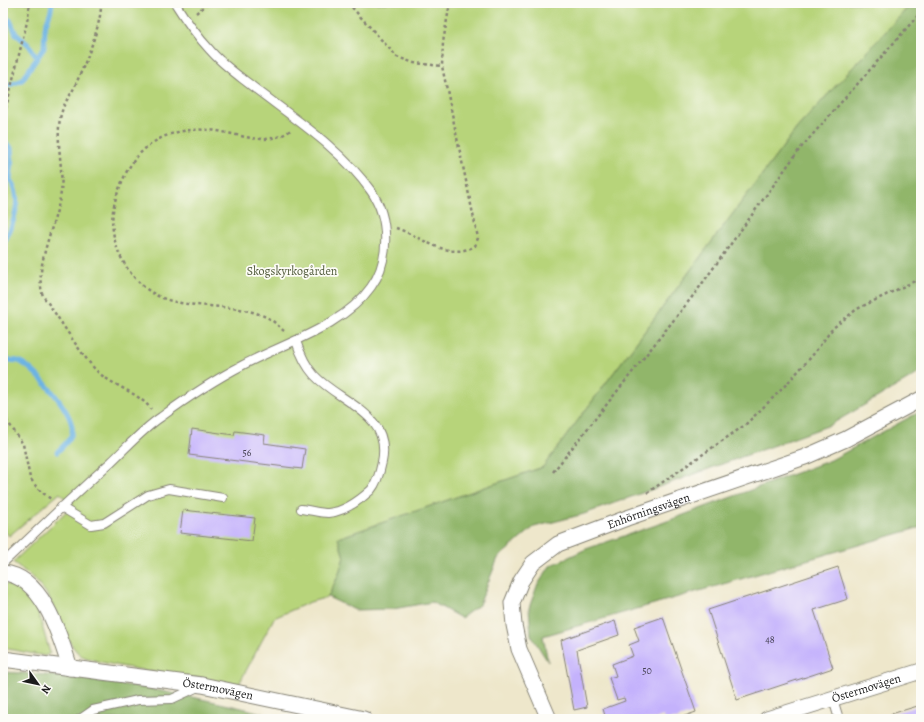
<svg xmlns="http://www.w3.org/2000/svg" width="924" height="722" viewBox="0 0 924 722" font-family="Alegreya,serif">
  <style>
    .green { fill: #b7d47a; stroke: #6a784b }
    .forest { fill: #91b66a; stroke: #566943 }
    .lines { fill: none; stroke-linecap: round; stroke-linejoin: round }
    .stream { stroke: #6cb3e3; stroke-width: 5 }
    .building { fill: #c4b2fc }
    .service-casing { stroke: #858274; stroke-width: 10 }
    .minor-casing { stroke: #858274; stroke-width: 17 }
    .path { stroke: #858274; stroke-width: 2.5; stroke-dasharray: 3 3; stroke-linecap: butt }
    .service { stroke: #fff; stroke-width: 8 }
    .minor { stroke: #fff; stroke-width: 15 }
    .labels { text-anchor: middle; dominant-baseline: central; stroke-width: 3.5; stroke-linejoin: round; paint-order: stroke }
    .number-label { font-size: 10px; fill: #464254 }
    .park-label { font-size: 12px; fill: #525c3d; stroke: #fdfcf7 }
    .street-label { font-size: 12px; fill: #1c1c1c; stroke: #fdfcf7 }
  </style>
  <rect width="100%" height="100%" fill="#fdfcf7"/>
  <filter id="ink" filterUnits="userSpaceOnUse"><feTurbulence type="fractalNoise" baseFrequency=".025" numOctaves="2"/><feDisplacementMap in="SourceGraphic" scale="8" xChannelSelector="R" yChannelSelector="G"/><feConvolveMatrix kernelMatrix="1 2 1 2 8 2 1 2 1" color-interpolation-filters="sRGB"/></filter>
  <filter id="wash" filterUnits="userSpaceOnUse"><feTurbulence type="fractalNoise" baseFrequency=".012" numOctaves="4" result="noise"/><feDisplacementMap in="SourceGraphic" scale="16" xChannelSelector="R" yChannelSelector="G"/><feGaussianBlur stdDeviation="0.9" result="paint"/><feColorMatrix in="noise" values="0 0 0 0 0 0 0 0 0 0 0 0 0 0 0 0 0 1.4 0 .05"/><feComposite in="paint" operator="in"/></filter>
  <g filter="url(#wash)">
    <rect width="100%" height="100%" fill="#eee7cb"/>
    <!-- green -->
    <g class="green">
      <path d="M3,3H912L797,128L543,467L338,538L344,557L338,576L328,597L310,602L274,618L239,684C215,681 90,665 79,654C64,639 59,616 49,598C40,582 27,573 13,562L72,506L60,493L9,536L3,529Z"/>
      <path d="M8,584L26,593L38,612L50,653L45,656L3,648V585Z"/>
    </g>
    <!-- forest -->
    <g class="forest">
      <path d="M912,3H921V372L830,425L584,514L534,527L498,558L479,605L461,618L432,602L393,609L355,610L328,597L338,576L344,557L338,538L543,467L797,128Z"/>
      <path d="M921,411V527L543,636L548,662L531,635L529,608L537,586L550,566L586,549L662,523L831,460Z"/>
      <path d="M3,672C98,677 194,695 286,719H3Z"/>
    </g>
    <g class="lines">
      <!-- stream -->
      <g class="stream">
        <path d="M3,19L10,20L16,34L29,45L37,58"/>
        <path d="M3,88L22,80L44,48L45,27L51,10L52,3"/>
        <path d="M3,141L11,148L12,162L10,180C24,197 13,227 3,244"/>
        <path d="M3,360C8,360 17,360 21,362C37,371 76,414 72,433C70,441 62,447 57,452"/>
      </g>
    </g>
    <g id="blocks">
      <!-- building -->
      <g class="building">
        <path d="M192,429L234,435L235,431L265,435L264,443L305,449L302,469L189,455Z"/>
        <path d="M183,510L255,518L252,541L180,533Z"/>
        <path d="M838,567L848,599L814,610L833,668L737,700L708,610Z"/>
        <path d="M663,617L696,712L676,719H664L663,716L655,719H606L603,709L625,701L624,698L617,700L609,678L616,676L612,664L633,656L629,645L639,641L634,627Z"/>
        <path d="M615,621L619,635L577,650L587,707L574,710L561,640Z"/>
        <path d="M921,705V719H893L891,714Z"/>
      </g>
    </g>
  </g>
  <g filter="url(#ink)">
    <use href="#blocks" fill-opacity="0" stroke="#858274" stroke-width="1"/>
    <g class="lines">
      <!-- service casing -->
      <g class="service-casing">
        <g id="service">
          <path d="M296,341C300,353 305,365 314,375C340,403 392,413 382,462C380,472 377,483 371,490C360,500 343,512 328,513C320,513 310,510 301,509"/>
          <path d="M61,507L91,525L104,523L148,495L169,489L223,498"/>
          <path d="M3,563C39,529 74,495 111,462C127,447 143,429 161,417C187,398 214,380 243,365C284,343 343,327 371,287C390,261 390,218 371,191C340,147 290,116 248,83C235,73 221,63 210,50C197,36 185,19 175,3"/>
          <path d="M833,699L839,719"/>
          <path d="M80,719L93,710L138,700L172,699L198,687"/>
        </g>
      </g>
      <!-- minor casing -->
      <g class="minor-casing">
        <g id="minor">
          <path d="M3,573C43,576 60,636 70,668"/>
          <path id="s1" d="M3,659L202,685L364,719"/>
          <path id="s2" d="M549,719L519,649L514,625L512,603L521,581L533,563L558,544L627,518L805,457L846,439L921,399"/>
          <path id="s3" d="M767,719L921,671"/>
        </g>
      </g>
      <!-- path -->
      <g class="path">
        <path d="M101,3C102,26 82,71 72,92C69,97 65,102 63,108C53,134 64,165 61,192C57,222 33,267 43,296C60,319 75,346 94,368C110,386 136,390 151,409"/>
        <path d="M348,3L397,57L414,63L442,66"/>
        <path d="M196,13L208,3"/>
        <path d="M3,120L27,22L30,3"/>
        <path d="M396,228C422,237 448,261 475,246L478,238L442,66L443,42L450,3"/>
        <path d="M284,331C279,327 274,321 268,318C232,299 180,314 148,290C129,276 116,254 113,231C110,210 117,192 126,173C143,141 173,127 209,130C237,132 265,149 291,130"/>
        <path d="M3,415L23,444L30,478L38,489L52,500"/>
        <path d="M553,472L696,292L799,150L921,12"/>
        <path d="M647,493L745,425L781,390L812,356L833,328L857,309L921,278"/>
      </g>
      <!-- service -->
      <use href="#service" class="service"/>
      <!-- minor -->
      <use href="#minor" class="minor"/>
    </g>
  </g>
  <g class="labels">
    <!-- number labels -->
    <g class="number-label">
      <text x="247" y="452">56</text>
      <text x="770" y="639">48</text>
      <text x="647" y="670">50</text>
    </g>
    <!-- park labels -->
    <g class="park-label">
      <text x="292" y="271">Skogskyrkogården</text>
    </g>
    <!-- street labels -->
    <g class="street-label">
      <text stroke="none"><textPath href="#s2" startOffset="296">Enhörningsvägen</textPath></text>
      <text stroke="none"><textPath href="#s3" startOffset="104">Östermovägen</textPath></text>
      <text stroke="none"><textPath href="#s1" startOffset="217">Östermovägen</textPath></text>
    </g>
  </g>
  <!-- margin -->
  <rect width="924" height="722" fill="none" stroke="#fdfcf7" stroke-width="16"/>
  <!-- north arrow -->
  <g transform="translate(38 684) rotate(123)" stroke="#fdfcf7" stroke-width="3" paint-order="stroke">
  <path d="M0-3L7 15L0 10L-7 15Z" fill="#1c1c1c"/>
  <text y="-6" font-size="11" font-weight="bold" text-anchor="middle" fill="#1c1c1c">N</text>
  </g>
</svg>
